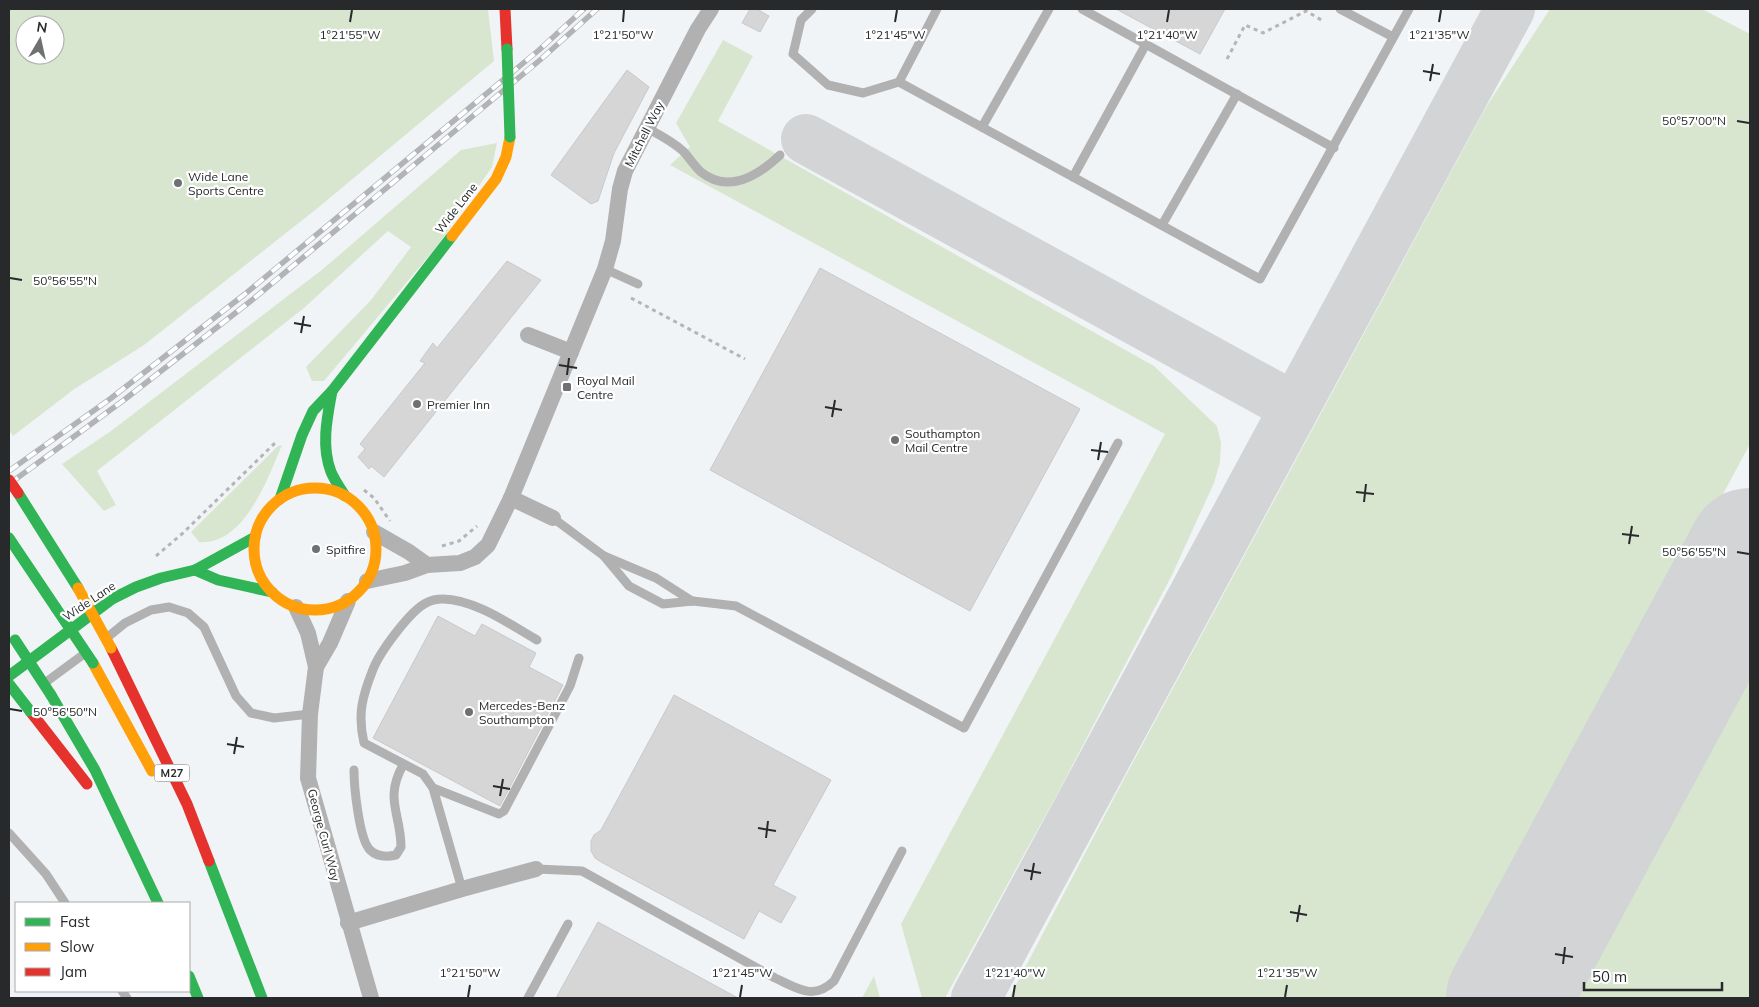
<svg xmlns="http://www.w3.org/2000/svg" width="1759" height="1007" viewBox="0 0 1759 1007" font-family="Mulish,sans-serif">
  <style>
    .green { fill: #d8e6d0; fill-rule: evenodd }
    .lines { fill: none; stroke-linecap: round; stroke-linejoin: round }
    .taxiway { stroke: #d2d4d6; stroke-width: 50 }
    .runway { stroke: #d2d4d6; stroke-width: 124 }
    .building { fill: #d6d6d6; stroke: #c9c9ca }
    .path { stroke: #b5b5b7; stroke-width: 3; stroke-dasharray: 4 4; stroke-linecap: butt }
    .lane { stroke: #b1b1b2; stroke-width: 9 }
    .street { stroke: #b1b1b2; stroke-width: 16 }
    .fast { stroke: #30b455; stroke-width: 11 }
    .slow { stroke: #ff9f0a; stroke-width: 11 }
    .jam { stroke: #e5322d; stroke-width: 11 }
    .rail-casing { stroke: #b2b3b6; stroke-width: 5.5 }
    .rail { stroke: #fff; stroke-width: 4; stroke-dasharray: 11; stroke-linecap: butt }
    .fast-bridge { stroke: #30b455; stroke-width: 11 }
    .slow-bridge { stroke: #ff9f0a; stroke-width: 11 }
    .jam-bridge { stroke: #e5322d; stroke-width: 11 }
    .ticks { fill: none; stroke: #27292b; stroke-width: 2 }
    .poi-dot { fill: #6e7072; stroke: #fff; stroke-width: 2 }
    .labels { text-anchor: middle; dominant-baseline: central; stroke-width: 4.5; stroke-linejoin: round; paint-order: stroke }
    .shield { fill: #fff; stroke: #68696b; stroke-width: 1 }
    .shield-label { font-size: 11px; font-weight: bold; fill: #27292b }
    .street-label { font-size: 12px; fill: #27292b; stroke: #fff }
    .poi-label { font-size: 12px; fill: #27292b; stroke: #fff; text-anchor: start }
    .ticks-label { font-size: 12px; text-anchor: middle; fill: #27292b; stroke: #fff; stroke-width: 4.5; stroke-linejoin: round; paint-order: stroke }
  </style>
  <rect width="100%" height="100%" fill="#f1f4f7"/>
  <!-- green -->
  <g class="green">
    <path d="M9,9H488L494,61L319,207L144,345L73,390L13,436L9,430ZM25,25H55V55H25Z"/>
    <path d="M1550,9H1702L1750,34V444L1451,998H1009L1125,777L1486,107Z"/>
    <path d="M723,40L753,56L718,121L1154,366L1217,426L1221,443L1220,462L1214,483L1172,575L1060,789L945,998H922L901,924L1165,434L670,165L690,147L676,123Z"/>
    <path d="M497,143L492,167L438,245L324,381H312L306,367L371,300L411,247L388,231L304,308L97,471L116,505L104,511L62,464L111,431L323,269L461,150Z"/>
    <path d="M282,445C268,478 244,546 199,542L191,532L278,446Z"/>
    <path d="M1750,655V998H1565Z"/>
    <path d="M874,976L880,998H862Z"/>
  </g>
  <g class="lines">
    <!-- taxiway -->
    <g class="taxiway">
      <path d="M806,139L1294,407"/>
      <path d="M976,998L1510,9"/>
    </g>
    <!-- runway -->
    <path class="runway" d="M1508,998L1750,550"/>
  </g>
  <!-- building -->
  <g class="building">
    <path d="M750,9H757L769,16L760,32L742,23Z"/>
    <path d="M1116,9H1225L1200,54Z"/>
    <path d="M627,70L649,87L614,153L598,201L591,204L551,175Z"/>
    <path d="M507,261L541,280L384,477L371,466L369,469L358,457L365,449L360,444L425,363L420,361L433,343L437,348Z"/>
    <path d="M820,268L1080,409L970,611L710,470Z"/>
    <path d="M438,616L475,636L482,624L536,653L529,667L563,685L500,806L373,738Z"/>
    <path d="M674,695L831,780L773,885L796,897L781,923L759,911L744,939L601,862L595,858L591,851V841L594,835L601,830Z"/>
    <path d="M598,922L738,998H556Z"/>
  </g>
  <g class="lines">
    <!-- path -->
    <g class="path">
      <path d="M1227,59L1245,25L1263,33L1306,11L1323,21"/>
      <path d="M631,298L745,359"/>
      <path d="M364,490L374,498L390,521"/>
      <path d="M442,546L459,541L477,526"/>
      <path d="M156,556L183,533L276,442"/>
    </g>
    <!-- lane -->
    <g class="lane">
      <path d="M812,9L801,20L793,54L828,85L863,93L899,82L1260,279L1409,9"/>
      <path d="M1082,9L1334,148"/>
      <path d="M1340,9L1393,37"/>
      <path d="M899,82L937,9"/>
      <path d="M982,127L1049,9"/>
      <path d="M647,128C660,135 672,141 683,151C689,157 694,166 701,172C728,194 758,176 780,155"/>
      <path d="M1073,177L1146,44"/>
      <path d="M1162,225L1237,94"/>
      <path d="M605,269L638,284"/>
      <path d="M553,518L604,556L656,578L692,601"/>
      <path d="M604,556L629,586L663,604L693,601L736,606L964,728L1118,443"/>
      <path d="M109,636L125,623L151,610L169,607L188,613L204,627L236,696L251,713L274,718L310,714"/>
      <path d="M46,682L84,654"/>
      <path d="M354,770C354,786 359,839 370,850C377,857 387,857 396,855L401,847C401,814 384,799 403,765"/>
      <path d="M433,788L499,814L504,811L570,686L579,658"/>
      <path d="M9,833L46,874L65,903"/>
      <path d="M536,869L582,871L775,978C797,988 813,1001 834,981L902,851"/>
      <path d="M462,889L433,788L423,774L364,743C361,730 360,718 362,705C364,694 368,682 372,672C378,654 411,609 428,602C432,600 439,599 443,599C474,599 511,625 537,640"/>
      <path d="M122,991L127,998"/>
      <path d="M528,998L568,924"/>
    </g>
    <!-- street -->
    <g class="street">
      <path d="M528,335L571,352"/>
      <path d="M511,498L553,518"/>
      <path d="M374,532L409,552L427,565"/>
      <path d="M367,581L405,573L427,565L460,563L475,557L488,545L511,498L605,269L613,241L620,189L625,171L698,29L711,9"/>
      <path d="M296,607L308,633L316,667L310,714L308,778L371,998"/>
      <path d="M316,667L330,643L348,601"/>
      <path d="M348,923L462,889L536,869"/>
    </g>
    <!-- fast -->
    <g class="fast">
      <path d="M332,391C327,418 321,446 331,472C335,481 340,488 345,496"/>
      <path d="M18,493L78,588"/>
      <path d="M280,499L302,435L313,411L332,391L452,236"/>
      <path d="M9,538L56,608"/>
      <path d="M195,570L218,580L272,592"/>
      <path d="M9,676L112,599L136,587L161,578L195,570L255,537"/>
      <path d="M51,695L95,770L158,903"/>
      <path d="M209,861L262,998"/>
      <path d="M189,976L198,998"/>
    </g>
    <!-- slow -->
    <g class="slow">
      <path d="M452,236L496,179L506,157L510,137"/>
      <circle cx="315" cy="549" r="61"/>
      <path d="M93,663L152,771"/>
    </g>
    <!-- jam -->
    <g class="jam">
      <path d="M505,9L507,49"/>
      <path d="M111,648L187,804L209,861"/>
      <path d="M30,711L87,784"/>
    </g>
    <!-- rail casing -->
    <g class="rail-casing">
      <g id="rail">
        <path d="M9,471L110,399L245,294L539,50L584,9"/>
        <path d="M9,484L124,400L252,300L540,60L597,9"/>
      </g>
    </g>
    <!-- rail -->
    <use href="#rail" class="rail"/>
    <!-- fast-bridge -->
    <g class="fast-bridge">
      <path d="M507,49L510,137"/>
      <path d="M56,608L93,663"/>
      <path d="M15,640L51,695"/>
      <path d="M9,684L30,711"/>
    </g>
    <!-- slow-bridge -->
    <path class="slow-bridge" d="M78,588L111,648"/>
    <!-- jam-bridge -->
    <path class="jam-bridge" d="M9,480L18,493"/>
  </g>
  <!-- ticks -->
  <path class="ticks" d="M350,22L352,10M623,22L624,10M895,22L897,10M1167,22L1169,10M1439,22L1441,10M1423,71L1440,74M1430,81L1433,64M1737,121L1749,123M10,278L22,280M294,323L311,326M301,333L304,316M559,365L577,368M567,375L569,358M825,407L842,410M832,417L835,400M1091,450L1108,452M1098,460L1101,442M1356,492L1374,494M1364,502L1366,484M1622,534L1639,536M1629,544L1632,526M1737,552L1749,554M10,709L22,711M227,744L244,747M234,754L237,737M493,786L510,789M500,796L503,779M758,828L776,831M766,838L768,821M1024,870L1041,873M1031,880L1034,863M1290,912L1307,915M1297,922L1300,905M1555,954L1573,957M1563,964L1565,947M468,997L470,985M740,997L742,985M1013,997L1015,985M1285,997L1287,985"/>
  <!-- markers -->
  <g class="poi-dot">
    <circle cx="178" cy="183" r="5"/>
    <rect x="562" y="382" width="10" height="10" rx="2.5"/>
    <circle cx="417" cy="404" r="5"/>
    <circle cx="895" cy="440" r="5"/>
    <circle cx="316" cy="549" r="5"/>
    <circle cx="469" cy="712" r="5"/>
  </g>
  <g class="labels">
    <!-- shield labels -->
    <rect class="shield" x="154.5" y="764.5" width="35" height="17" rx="4"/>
    <g class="shield-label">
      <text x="172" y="773">M27</text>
    </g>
    <!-- street labels -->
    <g class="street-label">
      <text transform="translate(644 134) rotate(-63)">Mitchell Way</text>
      <text transform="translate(456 208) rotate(-52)">Wide Lane</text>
      <text transform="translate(89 601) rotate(-34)">Wide Lane</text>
      <text transform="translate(324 835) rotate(75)">George Curl Way</text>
    </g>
    <!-- poi labels -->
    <g class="poi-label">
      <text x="188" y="176">Wide Lane<tspan x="188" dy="14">Sports Centre</tspan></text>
      <text x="577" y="380">Royal Mail<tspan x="577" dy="14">Centre</tspan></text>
      <text x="427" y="404">Premier Inn</text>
      <text x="905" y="433">Southampton<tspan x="905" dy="14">Mail Centre</tspan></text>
      <text x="326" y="549">Spitfire</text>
      <text x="479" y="705">Mercedes-Benz<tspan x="479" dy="14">Southampton</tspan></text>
    </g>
  </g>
  <g class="ticks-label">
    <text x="350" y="39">1°21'55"W</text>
    <text x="623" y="39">1°21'50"W</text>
    <text x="895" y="39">1°21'45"W</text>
    <text x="1167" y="39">1°21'40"W</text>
    <text x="1439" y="39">1°21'35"W</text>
    <text x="1694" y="125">50°57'00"N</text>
    <text x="65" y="285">50°56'55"N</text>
    <text x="1694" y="556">50°56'55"N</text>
    <text x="65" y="716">50°56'50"N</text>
    <text x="470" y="977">1°21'50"W</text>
    <text x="742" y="977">1°21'45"W</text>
    <text x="1015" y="977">1°21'40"W</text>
    <text x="1287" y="977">1°21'35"W</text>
  </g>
  <!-- border -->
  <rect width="1759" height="1007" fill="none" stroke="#27292b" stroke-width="20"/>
  <!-- legend -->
  <rect x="15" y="902" width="175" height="90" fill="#ffffff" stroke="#a9a9aa"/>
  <rect x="25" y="918" width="25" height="8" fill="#30b455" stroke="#a9a9aa"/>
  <text x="60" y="927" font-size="15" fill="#27292b">Fast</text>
  <rect x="25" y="943" width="25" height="8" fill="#ff9f0a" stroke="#a9a9aa"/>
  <text x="60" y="952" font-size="15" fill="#27292b">Slow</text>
  <rect x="25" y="968" width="25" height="8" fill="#e5322d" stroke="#a9a9aa"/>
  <text x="60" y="977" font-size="15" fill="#27292b">Jam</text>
  <!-- north arrow -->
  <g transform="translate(40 40) rotate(9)"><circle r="24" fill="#ffffff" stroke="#a9a9aa"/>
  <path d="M0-4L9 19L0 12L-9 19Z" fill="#6e7072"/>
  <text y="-8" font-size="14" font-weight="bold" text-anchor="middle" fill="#27292b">N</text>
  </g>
  <!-- scale -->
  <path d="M1584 982v8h138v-8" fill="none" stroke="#27292b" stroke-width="2.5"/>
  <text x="1592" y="982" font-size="15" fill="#27292b" stroke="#ffffff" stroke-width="4" paint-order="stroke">50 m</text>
</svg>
